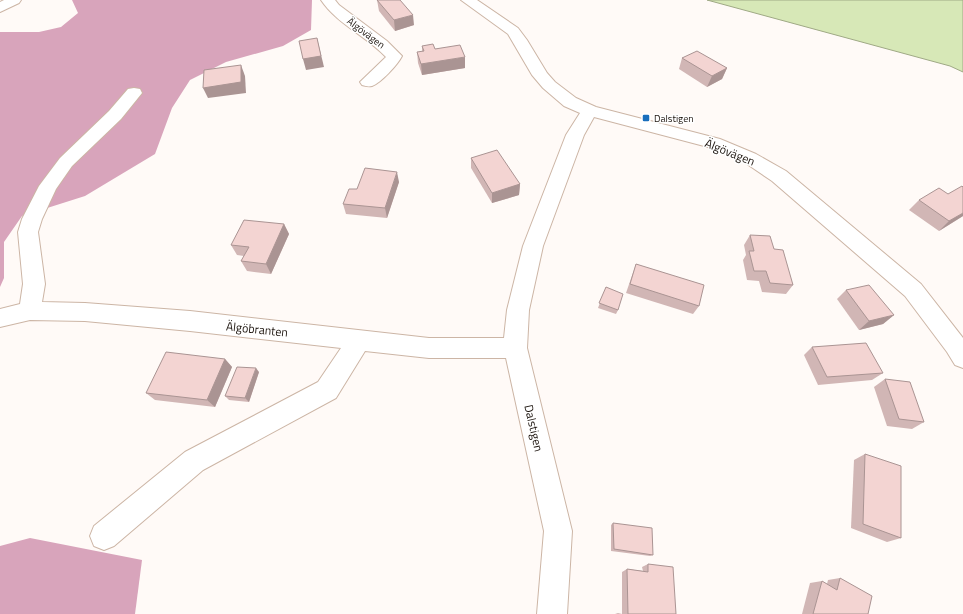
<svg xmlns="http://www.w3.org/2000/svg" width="963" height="614" viewBox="0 0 963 614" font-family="'Titillium Web',sans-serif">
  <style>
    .forest { fill: #d8a4bb }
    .water { fill: #d7e8b7; stroke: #9fa985 }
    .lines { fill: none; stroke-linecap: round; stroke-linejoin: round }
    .minor-casing { stroke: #ccb5a5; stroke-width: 2 }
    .minor { fill: #fff; fill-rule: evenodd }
    .wall { fill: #d1b6b5 }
    .shaded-wall { fill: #aa9493 }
    .building { fill: #f3d4d2; stroke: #aa9493 }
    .poi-dot { fill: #186ebc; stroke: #fff; stroke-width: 1.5 }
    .labels { text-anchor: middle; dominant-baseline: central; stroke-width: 3; stroke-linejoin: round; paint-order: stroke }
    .far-street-label { font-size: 10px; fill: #1d150f; stroke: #fff }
    .far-poi-label { font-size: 10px; fill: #1d150f; stroke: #fff; text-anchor: start }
    .street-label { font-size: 12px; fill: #1d150f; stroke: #fff }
  </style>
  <rect width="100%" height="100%" fill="#fffaf7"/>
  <!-- forest -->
  <g class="forest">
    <path d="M72,0H312L311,30L283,46L226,62L190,80L172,108L155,154L85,196L22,216L4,242V278L0,287V32H39L61,27L78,13Z"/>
    <path d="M30,538L142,560L135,614H0V546Z"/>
  </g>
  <!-- water -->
  <path class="water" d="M707,0H963V72L950,66Z"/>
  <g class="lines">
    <!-- minor casing -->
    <g class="minor-casing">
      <g id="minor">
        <path d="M4,0H21L19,3L0,12V2Z"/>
        <path d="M321,0H335L339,5L387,41L402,56C398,64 381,83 372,86C368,87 366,86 362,85L360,82L386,57C366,36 337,24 321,0Z"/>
        <path d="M461,0H477L518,28L527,40L547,73L555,82L576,98L596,107L720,139L756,154L786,171L921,284L963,338V368L955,365L947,352L905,296L772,181L744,162L708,147L594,117L584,135L543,246L529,310L527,348L572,531L567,614H537L544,531L506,358H429L365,351L336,398L203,470L114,546L104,550L94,546L90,536L94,526L185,452L318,382L341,348L190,331L85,321L30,320L0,327V309L20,304L23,284L18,232L22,219L39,186L60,158L109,111L128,89L134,88L140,89L142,93L121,119L72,166L56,189L42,219L38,232L45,284L42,302L85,303L190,311L429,338H504L507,310L523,246L566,135L580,113L564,106L543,88L532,75L508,34Z"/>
      </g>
    </g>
    <!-- minor -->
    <use href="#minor" class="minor"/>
  </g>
  <!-- wall -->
  <g class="wall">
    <path d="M377,0L414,25L395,31L379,11Z"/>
    <path d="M422,46L435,49L465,68L422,75L418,63L417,52H422Z"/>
    <path d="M682,58L727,68L722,79L707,87L679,69Z"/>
    <path d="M471,158L520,184L519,195L492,203L471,168Z"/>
    <path d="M399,182L387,218L346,214L343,204L357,189Z"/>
    <path d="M919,200L963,216L939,231L909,210Z"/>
    <path d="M284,224L289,234L271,274L247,271L241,261L244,256L237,255L231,245Z"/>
    <path d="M750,235L774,249L793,285L786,294L762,292L759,281L747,280L743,260L746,255L744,245Z"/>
    <path d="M636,264L699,306L693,314L626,293Z"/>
    <path d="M606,287L618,310L616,314L598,308Z"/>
    <path d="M846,290L894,315L883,324L859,330L837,299Z"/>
    <path d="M812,347L883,373L872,380L818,385L804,355Z"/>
    <path d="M225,359L232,367L215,407L155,400L146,393Z"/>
    <path d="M259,372L249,402L229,400L225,396Z"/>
    <path d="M885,379L924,422L912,429L887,426L874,387Z"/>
    <path d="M865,454L901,538L887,542L851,528L854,460Z"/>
    <path d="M613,523L653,555L650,556L611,551V525Z"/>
    <path d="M648,564L676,614H615L618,613L622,614V572L627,569L643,571L642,567Z"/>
    <path d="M840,578L868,614H802L810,583L822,581L827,584L828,580Z"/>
  </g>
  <!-- shaded-wall -->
  <g class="shaded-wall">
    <path d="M413,15L414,25L395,31L394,20Z"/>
    <path d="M317,38L324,67L306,70L303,59Z"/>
    <path d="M465,57V68L422,75L421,64Z"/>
    <path d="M241,65L245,76L246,93L208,98L203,88Z"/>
    <path d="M727,68L722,79L707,87L712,76Z"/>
    <path d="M397,172L399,182L387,218L385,208Z"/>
    <path d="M520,184L519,195L492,203V193Z"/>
    <path d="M963,213V216L939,231L949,221Z"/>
    <path d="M284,224L289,234L271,274L266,264Z"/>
    <path d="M894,315L883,324L859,330L869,321Z"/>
    <path d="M225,359L232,367L215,407L207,400Z"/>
    <path d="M256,368L259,372L249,402L245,398Z"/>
  </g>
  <!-- building -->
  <g class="building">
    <path d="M377,0H400L413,15L394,20Z"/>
    <path d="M317,38L321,56L303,59L299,41Z"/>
    <path d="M433,44L435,49L460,45L465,57L421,64L417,52L424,51L422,46Z"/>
    <path d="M697,51L727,68L712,76L682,58Z"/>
    <path d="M241,65V82L203,88L204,70Z"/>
    <path d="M497,150L520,184L492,193L471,158Z"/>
    <path d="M365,168L397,172L385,208L343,204L349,189H357Z"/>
    <path d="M962,186L963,187V213L949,221L919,200L939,188L948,194Z"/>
    <path d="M244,220L284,224L266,264L241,261L249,247L231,245Z"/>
    <path d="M750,235L770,236L774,249L783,250L793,285L770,283L766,271H754L749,251H754Z"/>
    <path d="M636,264L704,285L699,306L630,284Z"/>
    <path d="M869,285L894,315L869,321L846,290Z"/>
    <path d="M606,287L623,294L618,310L599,303Z"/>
    <path d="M866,343L883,373L827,377L812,347Z"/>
    <path d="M166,352L225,359L207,400L146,393Z"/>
    <path d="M237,367L256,368L245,398L225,396Z"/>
    <path d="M885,379L910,382L924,422L899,419Z"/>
    <path d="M865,454L901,466V538L863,524Z"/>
    <path d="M613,523L652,528L653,555L614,549Z"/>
    <path d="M648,564L673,567L676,614H628L627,569L648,572Z"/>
    <path d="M840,578L872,596L868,614H813L822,581L837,590Z"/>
  </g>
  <!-- markers -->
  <rect class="poi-dot" x="642" y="114" width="8" height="8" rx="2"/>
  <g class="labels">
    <!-- far-street labels -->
    <g class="far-street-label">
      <text transform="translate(366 33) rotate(37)">Älgövägen</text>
    </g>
    <!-- far-poi labels -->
    <g class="far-poi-label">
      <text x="654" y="118">Dalstigen</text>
    </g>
    <!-- street labels -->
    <g class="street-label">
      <text transform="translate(730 152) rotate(22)">Älgövägen</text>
      <text transform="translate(257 329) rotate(6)">Älgöbranten</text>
      <text transform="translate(534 428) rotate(77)">Dalstigen</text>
    </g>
  </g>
</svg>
